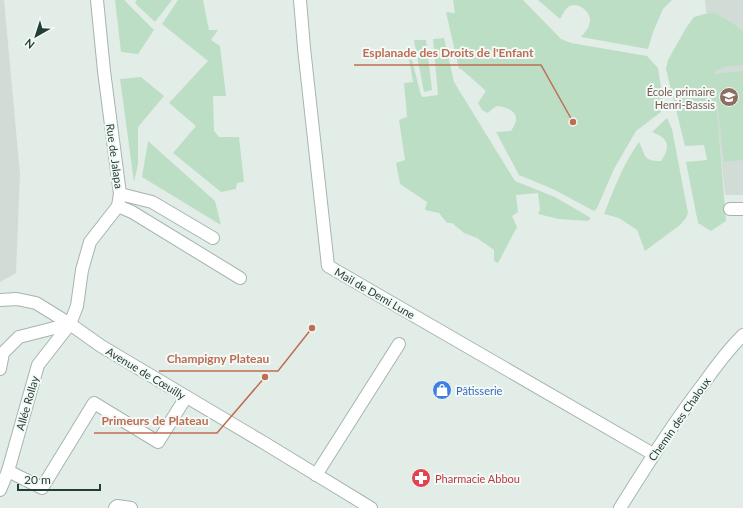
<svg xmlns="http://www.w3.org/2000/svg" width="743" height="508" viewBox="0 0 743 508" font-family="Lato,sans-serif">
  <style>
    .built { fill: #d1dcd7 }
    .green { fill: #bcdec4 }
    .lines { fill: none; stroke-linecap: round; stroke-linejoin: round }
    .service-casing { stroke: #a6b5af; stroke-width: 14 }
    .pedestrian-casing { stroke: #a6b5af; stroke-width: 14 }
    .minor-casing { stroke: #a6b5af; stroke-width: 14 }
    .service { stroke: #fff; stroke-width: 12 }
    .pedestrian { stroke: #fff; stroke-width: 12 }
    .minor { stroke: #fff; stroke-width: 12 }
    .labels { text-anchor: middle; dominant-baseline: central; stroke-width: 4; stroke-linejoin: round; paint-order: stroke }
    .education-label { font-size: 11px; fill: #785e54; stroke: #f3f9f6; text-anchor: end }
    .street-label { font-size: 11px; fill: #233e36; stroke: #f3f9f6 }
    .shop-label { font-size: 11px; fill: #366cbe; stroke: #f3f9f6; text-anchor: start }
    .health-label { font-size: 11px; fill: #be3a42; stroke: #f3f9f6; text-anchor: start }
    .leader { fill: none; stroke: #be6d52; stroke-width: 1.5 }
    .callout-dot { fill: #be6d52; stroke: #f3f9f6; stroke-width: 1.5 }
    .callout-label { font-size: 12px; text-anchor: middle; font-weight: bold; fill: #be6d52; stroke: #f3f9f6; stroke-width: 4; stroke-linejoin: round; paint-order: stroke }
  </style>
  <rect width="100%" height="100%" fill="#e3ede8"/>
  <!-- built -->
  <g class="built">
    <path d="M0,0H4L20,174L16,273L0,282Z"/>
    <path d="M705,0H743V195H725Z"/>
  </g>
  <!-- green -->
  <g class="green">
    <path d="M115,0H125V1L154,30L138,54L121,52Z"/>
    <path d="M137,0H172L155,22L135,3Z"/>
    <path d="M178,0H203L209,30H218L211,40L220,46L226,96H213L214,131L219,137H239L244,182L237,183L236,189L221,192L173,153L196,126L169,103L208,61L162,24Z"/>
    <path d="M453,0H523L561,39L571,43L647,56L658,68L664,107L661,112L636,131L614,169L597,208L594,211L553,189L519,175L496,132L511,131C522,116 514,108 497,106L491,110L488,113L482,110L478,103L486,91L461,69H459L446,12L455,13Z"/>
    <path d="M538,0H672L663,9L653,32L648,49L581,37C585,32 590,27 590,20C590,10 575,0 567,8C564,11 562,16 560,19Z"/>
    <path d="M714,13L731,22L743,32V65C733,66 720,65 714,73L726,221L711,231L698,223L686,162L707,160L704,145L685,146L666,69L668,60L686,28L694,17L704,14Z"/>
    <path d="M444,38L454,82L515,181L555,197L591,218L588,221L559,219L538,214L540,209L538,193L516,195L518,212L512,216L517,227L498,263L494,261V250L477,238L464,233L452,223H447L439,213L425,210L427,202L400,184L396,163L405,160L399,120L407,117L404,83L413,82L409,59L412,60L421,95L423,97L438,95L433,39Z"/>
    <path d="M426,40L432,90L424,92L414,40Z"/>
    <path d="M743,71V160L724,162L714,74Z"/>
    <path d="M141,77L164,96L138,127V164L134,182L120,79Z"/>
    <path d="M667,118L672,129L688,213L686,218L680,225L645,251L637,230L619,218L604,214C614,189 623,164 639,142C646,156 643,161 661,161C671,147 669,138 652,132Z"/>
    <path d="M148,141L215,201L221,225L142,177Z"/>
  </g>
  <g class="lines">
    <!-- service casing -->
    <g class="service-casing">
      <g id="service">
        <path d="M120,194L152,202L213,238"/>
        <path d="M118,206L132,212L240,278"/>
        <path d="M730,209H743"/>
        <path d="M0,369L3,353L19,337L70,324"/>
        <path d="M8,471L42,488L94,403L158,442L186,397"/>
        <path d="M316,475L399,344"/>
        <path d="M115,508L117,506L131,508"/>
      </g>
    </g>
    <!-- pedestrian casing -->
    <g class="pedestrian-casing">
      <path id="pedestrian" d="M300,0L304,48L328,266L653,454"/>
    </g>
    <!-- minor casing -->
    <g class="minor-casing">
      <g id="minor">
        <path d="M0,300L17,299L36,303L70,324L101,346L266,444L371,508"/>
        <path d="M0,490L8,471L38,365L70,324L77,306L82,270L90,242L118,206L120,194L104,71L97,0"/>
        <path d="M620,508C647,465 673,423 704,383C716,366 728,350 743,335"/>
      </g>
    </g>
    <!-- service -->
    <use href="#service" class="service"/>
    <!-- pedestrian -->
    <use href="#pedestrian" class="pedestrian"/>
    <!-- minor -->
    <use href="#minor" class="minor"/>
  </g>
  <!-- icons -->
  <defs>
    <g id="school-disc" transform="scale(1)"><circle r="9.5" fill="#8d6e63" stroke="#f3f9f6"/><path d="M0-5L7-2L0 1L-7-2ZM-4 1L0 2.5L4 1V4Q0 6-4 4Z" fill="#fff"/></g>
    <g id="shop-disc" transform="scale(1)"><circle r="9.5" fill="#3f7fe0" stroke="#f3f9f6"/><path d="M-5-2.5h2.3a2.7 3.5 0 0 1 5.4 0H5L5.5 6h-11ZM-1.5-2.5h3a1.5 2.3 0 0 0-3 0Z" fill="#fff"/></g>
    <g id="pharmacy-disc" transform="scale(1)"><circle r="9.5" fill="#e0444e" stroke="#f3f9f6"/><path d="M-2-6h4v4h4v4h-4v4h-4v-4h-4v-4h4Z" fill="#fff"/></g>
  </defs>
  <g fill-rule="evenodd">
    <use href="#school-disc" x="729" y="97"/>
    <use href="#shop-disc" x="442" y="390"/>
    <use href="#pharmacy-disc" x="421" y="478"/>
  </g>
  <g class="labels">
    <!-- education labels -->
    <g class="education-label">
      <text x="715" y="91">École primaire<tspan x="715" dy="13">Henri-Bassis</tspan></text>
    </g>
    <!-- street labels -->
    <g class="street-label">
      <text transform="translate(115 156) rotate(82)">Rue de Jalapa</text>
      <text transform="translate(375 293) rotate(30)">Mail de Demi Lune</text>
      <text transform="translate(146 373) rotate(31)">Avenue de Cœuilly</text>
      <text transform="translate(27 403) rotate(-74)">Allée Rollay</text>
      <text transform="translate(679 419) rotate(-55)">Chemin des Chaloux</text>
    </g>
    <!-- shop labels -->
    <g class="shop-label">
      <text x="456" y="390">Pâtisserie</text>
    </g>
    <!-- health labels -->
    <g class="health-label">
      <text x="435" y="478">Pharmacie Abbou</text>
    </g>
  </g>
  <!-- callouts -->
  <path class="leader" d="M573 122L541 65H354M312 328L278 371H159M265 377L217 433H94"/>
  <g class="callout-dot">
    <circle cx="573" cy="122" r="4"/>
    <circle cx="312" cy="328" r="4"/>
    <circle cx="265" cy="377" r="4"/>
  </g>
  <g class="callout-label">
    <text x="448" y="57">Esplanade des Droits de l'Enfant</text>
    <text x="218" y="363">Champigny Plateau</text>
    <text x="155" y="425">Primeurs de Plateau</text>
  </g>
  <!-- north arrow -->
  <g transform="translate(36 36) rotate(219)" stroke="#f3f9f6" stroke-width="3" paint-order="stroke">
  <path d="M0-3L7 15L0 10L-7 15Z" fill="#233e36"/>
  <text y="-6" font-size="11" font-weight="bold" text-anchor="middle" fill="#233e36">N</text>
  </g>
  <!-- scale -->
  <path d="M18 484v6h82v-6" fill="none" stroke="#233e36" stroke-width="2"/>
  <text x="24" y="484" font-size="12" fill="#233e36" stroke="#f3f9f6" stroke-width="3" paint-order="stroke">20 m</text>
</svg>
